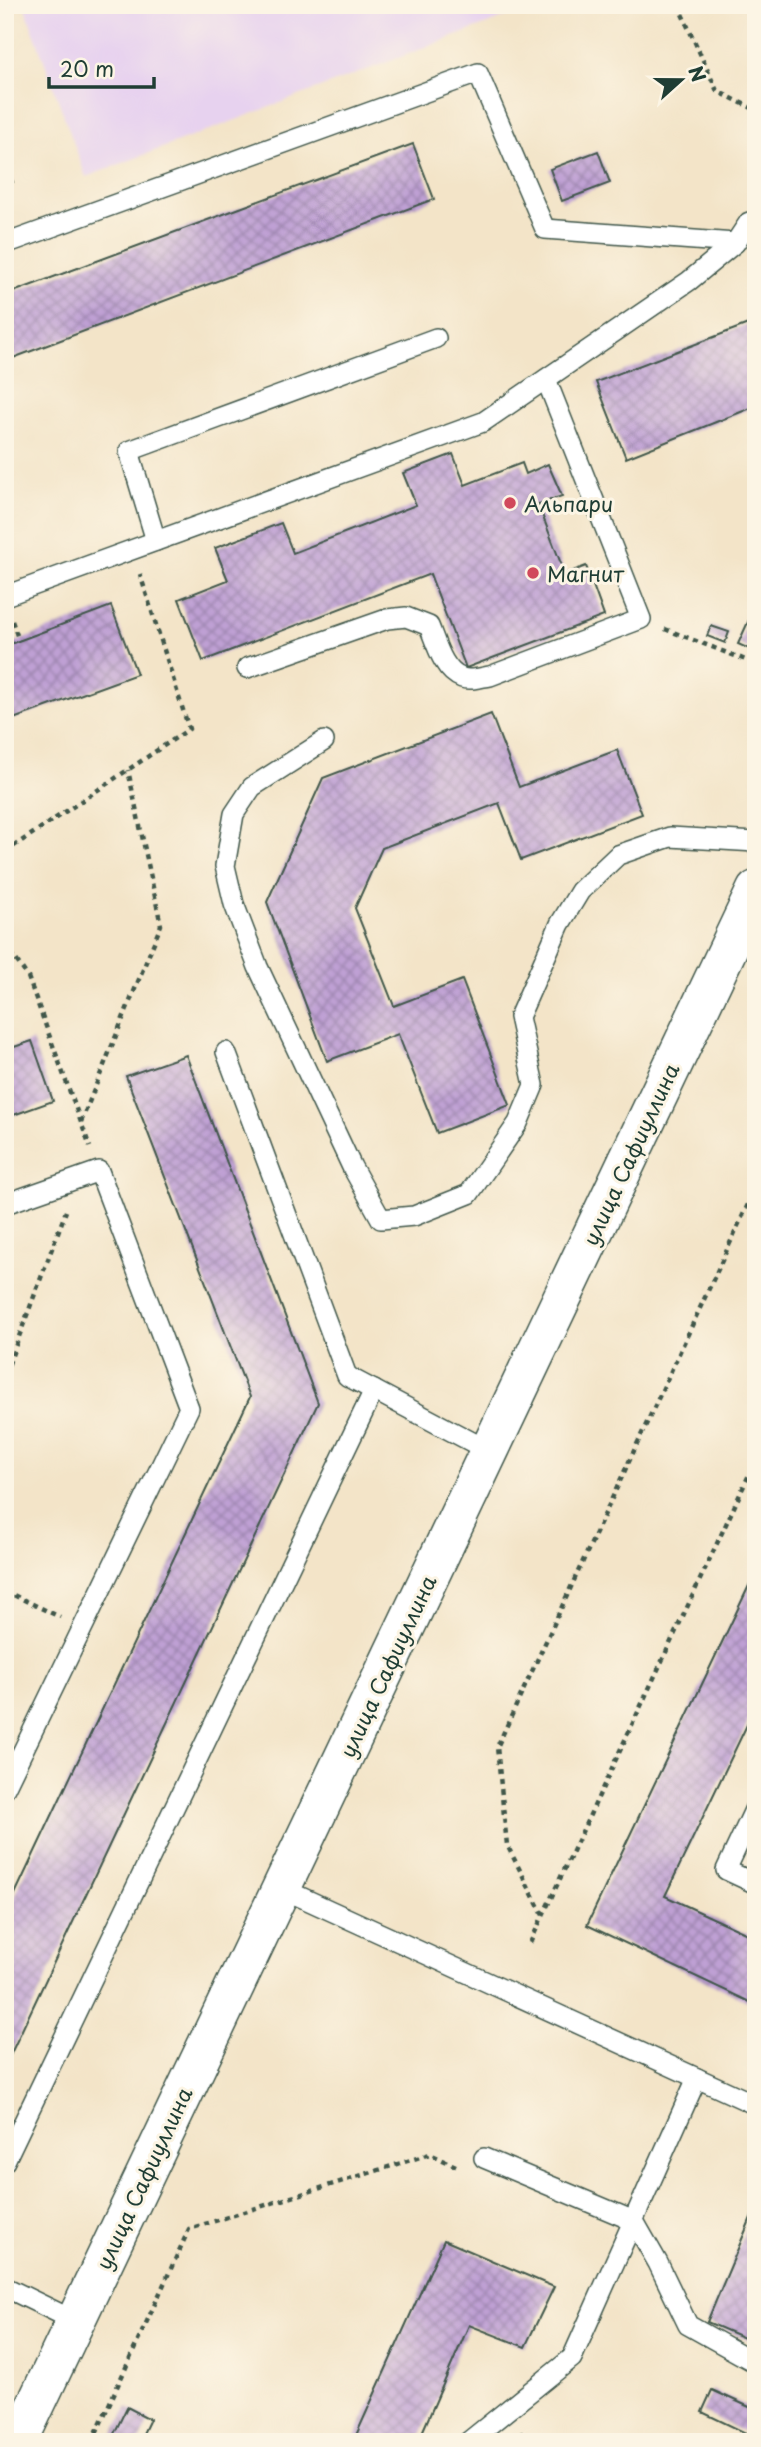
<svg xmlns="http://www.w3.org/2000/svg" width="761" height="2447" viewBox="0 0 761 2447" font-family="'Playpen Sans',sans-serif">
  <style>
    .built { fill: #e7d2ef }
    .building { fill: url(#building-cross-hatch) }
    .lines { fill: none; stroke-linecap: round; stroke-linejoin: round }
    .lane-casing { stroke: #3f564a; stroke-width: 22 }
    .secondary-casing { stroke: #3f564a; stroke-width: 41 }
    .path { stroke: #3f564a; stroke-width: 4.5; stroke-dasharray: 5 5; stroke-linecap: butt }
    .lane { stroke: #fff; stroke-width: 19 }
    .secondary { stroke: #fff; stroke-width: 38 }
    .poi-dot { fill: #d1495b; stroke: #fcf5e5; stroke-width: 2.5 }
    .labels { text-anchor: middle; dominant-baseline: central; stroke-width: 6; stroke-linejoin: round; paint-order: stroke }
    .poi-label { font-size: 21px; fill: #1f3d34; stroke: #fcf5e5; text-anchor: start }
    .street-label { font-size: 21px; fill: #1f3d34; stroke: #fcf5e5 }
  </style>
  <defs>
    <pattern id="building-cross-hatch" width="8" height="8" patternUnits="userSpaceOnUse" patternTransform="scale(1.75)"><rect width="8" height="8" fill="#bfa0d4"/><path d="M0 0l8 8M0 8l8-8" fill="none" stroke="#9b84ad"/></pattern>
  </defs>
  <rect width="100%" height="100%" fill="#fcf5e5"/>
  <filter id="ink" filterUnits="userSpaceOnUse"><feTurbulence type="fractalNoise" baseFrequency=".0143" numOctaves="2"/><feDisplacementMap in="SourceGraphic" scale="14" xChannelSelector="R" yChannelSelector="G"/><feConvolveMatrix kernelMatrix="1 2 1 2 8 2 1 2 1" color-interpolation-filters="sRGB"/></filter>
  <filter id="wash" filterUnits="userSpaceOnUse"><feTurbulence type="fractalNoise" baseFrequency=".00686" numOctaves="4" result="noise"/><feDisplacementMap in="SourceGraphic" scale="28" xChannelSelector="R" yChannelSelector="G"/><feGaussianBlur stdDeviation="1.57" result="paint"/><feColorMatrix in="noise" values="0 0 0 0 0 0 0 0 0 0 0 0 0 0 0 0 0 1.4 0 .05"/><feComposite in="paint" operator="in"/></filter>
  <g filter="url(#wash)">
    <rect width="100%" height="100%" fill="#f3e4c8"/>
    <!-- built -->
    <path class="built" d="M24,5H537L86,177Z"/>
    <g id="blocks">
      <!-- building -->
      <g class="building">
        <path d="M413,144L434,199L5,361V295Z"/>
        <path d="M598,151L610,183L562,201L550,169Z"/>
        <path d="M5,163L13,182L5,185Z"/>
        <path d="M756,321V406L626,458L596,382Z"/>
        <path d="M453,454L465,485L522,463L526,474L548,464L562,496L538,504L565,574L586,566L604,616L466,668L430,574L203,661L179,599L228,580L215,548L281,523L293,553L416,505L403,473Z"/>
        <path d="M111,606L137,674L5,722V646Z"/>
        <path d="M753,611L756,612V652L738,644Z"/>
        <path d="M711,626L729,632L725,643L707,636Z"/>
        <path d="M491,714L519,787L617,750L642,814L521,860L499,803L382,848L355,908L394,1006L462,980L510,1105L437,1133L398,1034L327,1061L267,902L323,778Z"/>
        <path d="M32,1041L53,1101L5,1118V1050Z"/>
        <path d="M186,1055L318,1403L5,2066V1915L250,1397L126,1076Z"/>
        <path d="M756,1571V1706L665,1896L756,1938V2005L587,1925Z"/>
        <path d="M756,2206V2343L707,2322Z"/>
        <path d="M444,2240L554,2287L525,2347L469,2325L418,2442H353Z"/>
        <path d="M712,2390L756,2410V2438L702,2412Z"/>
        <path d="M127,2407L150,2419L139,2442H110Z"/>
      </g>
    </g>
  </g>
  <g filter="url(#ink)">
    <use href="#blocks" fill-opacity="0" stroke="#3f564a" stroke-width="2"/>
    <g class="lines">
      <!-- lane casing -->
      <g class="lane-casing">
        <g id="lane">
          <path d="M5,244L478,73L545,229L735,243"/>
          <path d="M156,541L129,451L436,338"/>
          <path d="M5,596L483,422L689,281L735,243L749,222"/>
          <path d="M247,668L387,619L406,617L429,626C436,643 443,671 462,678C470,681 482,677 490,676L641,619L546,379"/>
          <path d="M324,741L252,787L234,814L225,866L234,904L258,967L352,1167L381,1219L414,1216L469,1194L518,1123L534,1085L519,1017L560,924L580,891L618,855L670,837L756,842"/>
          <path d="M226,1052L347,1376L489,1451"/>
          <path d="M5,1204L99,1171L189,1408L5,1788"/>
          <path d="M756,1806L726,1870L756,1884"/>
          <path d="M281,1888L756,2105"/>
          <path d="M484,2158L634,2221L658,2263L688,2325L756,2363"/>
          <path d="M5,2161L374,1390"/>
          <path d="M5,2287L75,2321"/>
          <path d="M468,2442L572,2358L697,2078"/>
        </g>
      </g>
      <!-- secondary casing -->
      <g class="secondary-casing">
        <path id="secondary" d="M18,2442L756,890"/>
      </g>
      <!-- path -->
      <g class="path">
        <path d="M678,5L717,91L756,110"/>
        <path d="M12,621L19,641"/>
        <path d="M665,629L756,664"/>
        <path d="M5,852L189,729L140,574"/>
        <path d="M5,944L28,977L90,1147"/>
        <path d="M81,1122L161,925L128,770"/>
        <path d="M5,1374L66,1211"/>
        <path d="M5,1591L60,1617"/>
        <path d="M543,1915L507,1845L497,1747L756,1187"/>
        <path d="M530,1943L756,1460"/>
        <path d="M520,2433L539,2442"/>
        <path d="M92,2442L189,2229L430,2154L458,2167"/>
      </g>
      <!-- lane -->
      <use href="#lane" class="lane"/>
      <!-- secondary -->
      <use href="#secondary" class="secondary"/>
    </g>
  </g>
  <!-- markers -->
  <g class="poi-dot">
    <circle cx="510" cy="503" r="7"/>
    <circle cx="533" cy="573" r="7"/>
  </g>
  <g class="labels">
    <!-- poi labels -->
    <g class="poi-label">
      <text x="524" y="503">Альпари</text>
      <text x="547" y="573">Магнит</text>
    </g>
    <!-- street labels -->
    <g class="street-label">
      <text transform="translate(630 1154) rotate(-65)">улица Сафиуллина</text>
      <text transform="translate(387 1666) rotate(-65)">улица Сафиуллина</text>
      <text transform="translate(143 2178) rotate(-65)">улица Сафиуллина</text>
    </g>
  </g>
  <!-- margin -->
  <rect width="761" height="2447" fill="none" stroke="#fcf5e5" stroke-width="28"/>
  <!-- north arrow -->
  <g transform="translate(681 80) rotate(69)" stroke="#fcf5e5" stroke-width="5" paint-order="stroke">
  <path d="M0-5L12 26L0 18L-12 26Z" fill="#1f3d34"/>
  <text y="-10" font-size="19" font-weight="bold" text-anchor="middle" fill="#1f3d34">N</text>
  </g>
  <!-- scale -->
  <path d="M49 77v10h105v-10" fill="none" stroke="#1f3d34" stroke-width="3.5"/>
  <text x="60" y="77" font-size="21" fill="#1f3d34" stroke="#fcf5e5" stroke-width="5" paint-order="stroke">20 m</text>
</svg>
